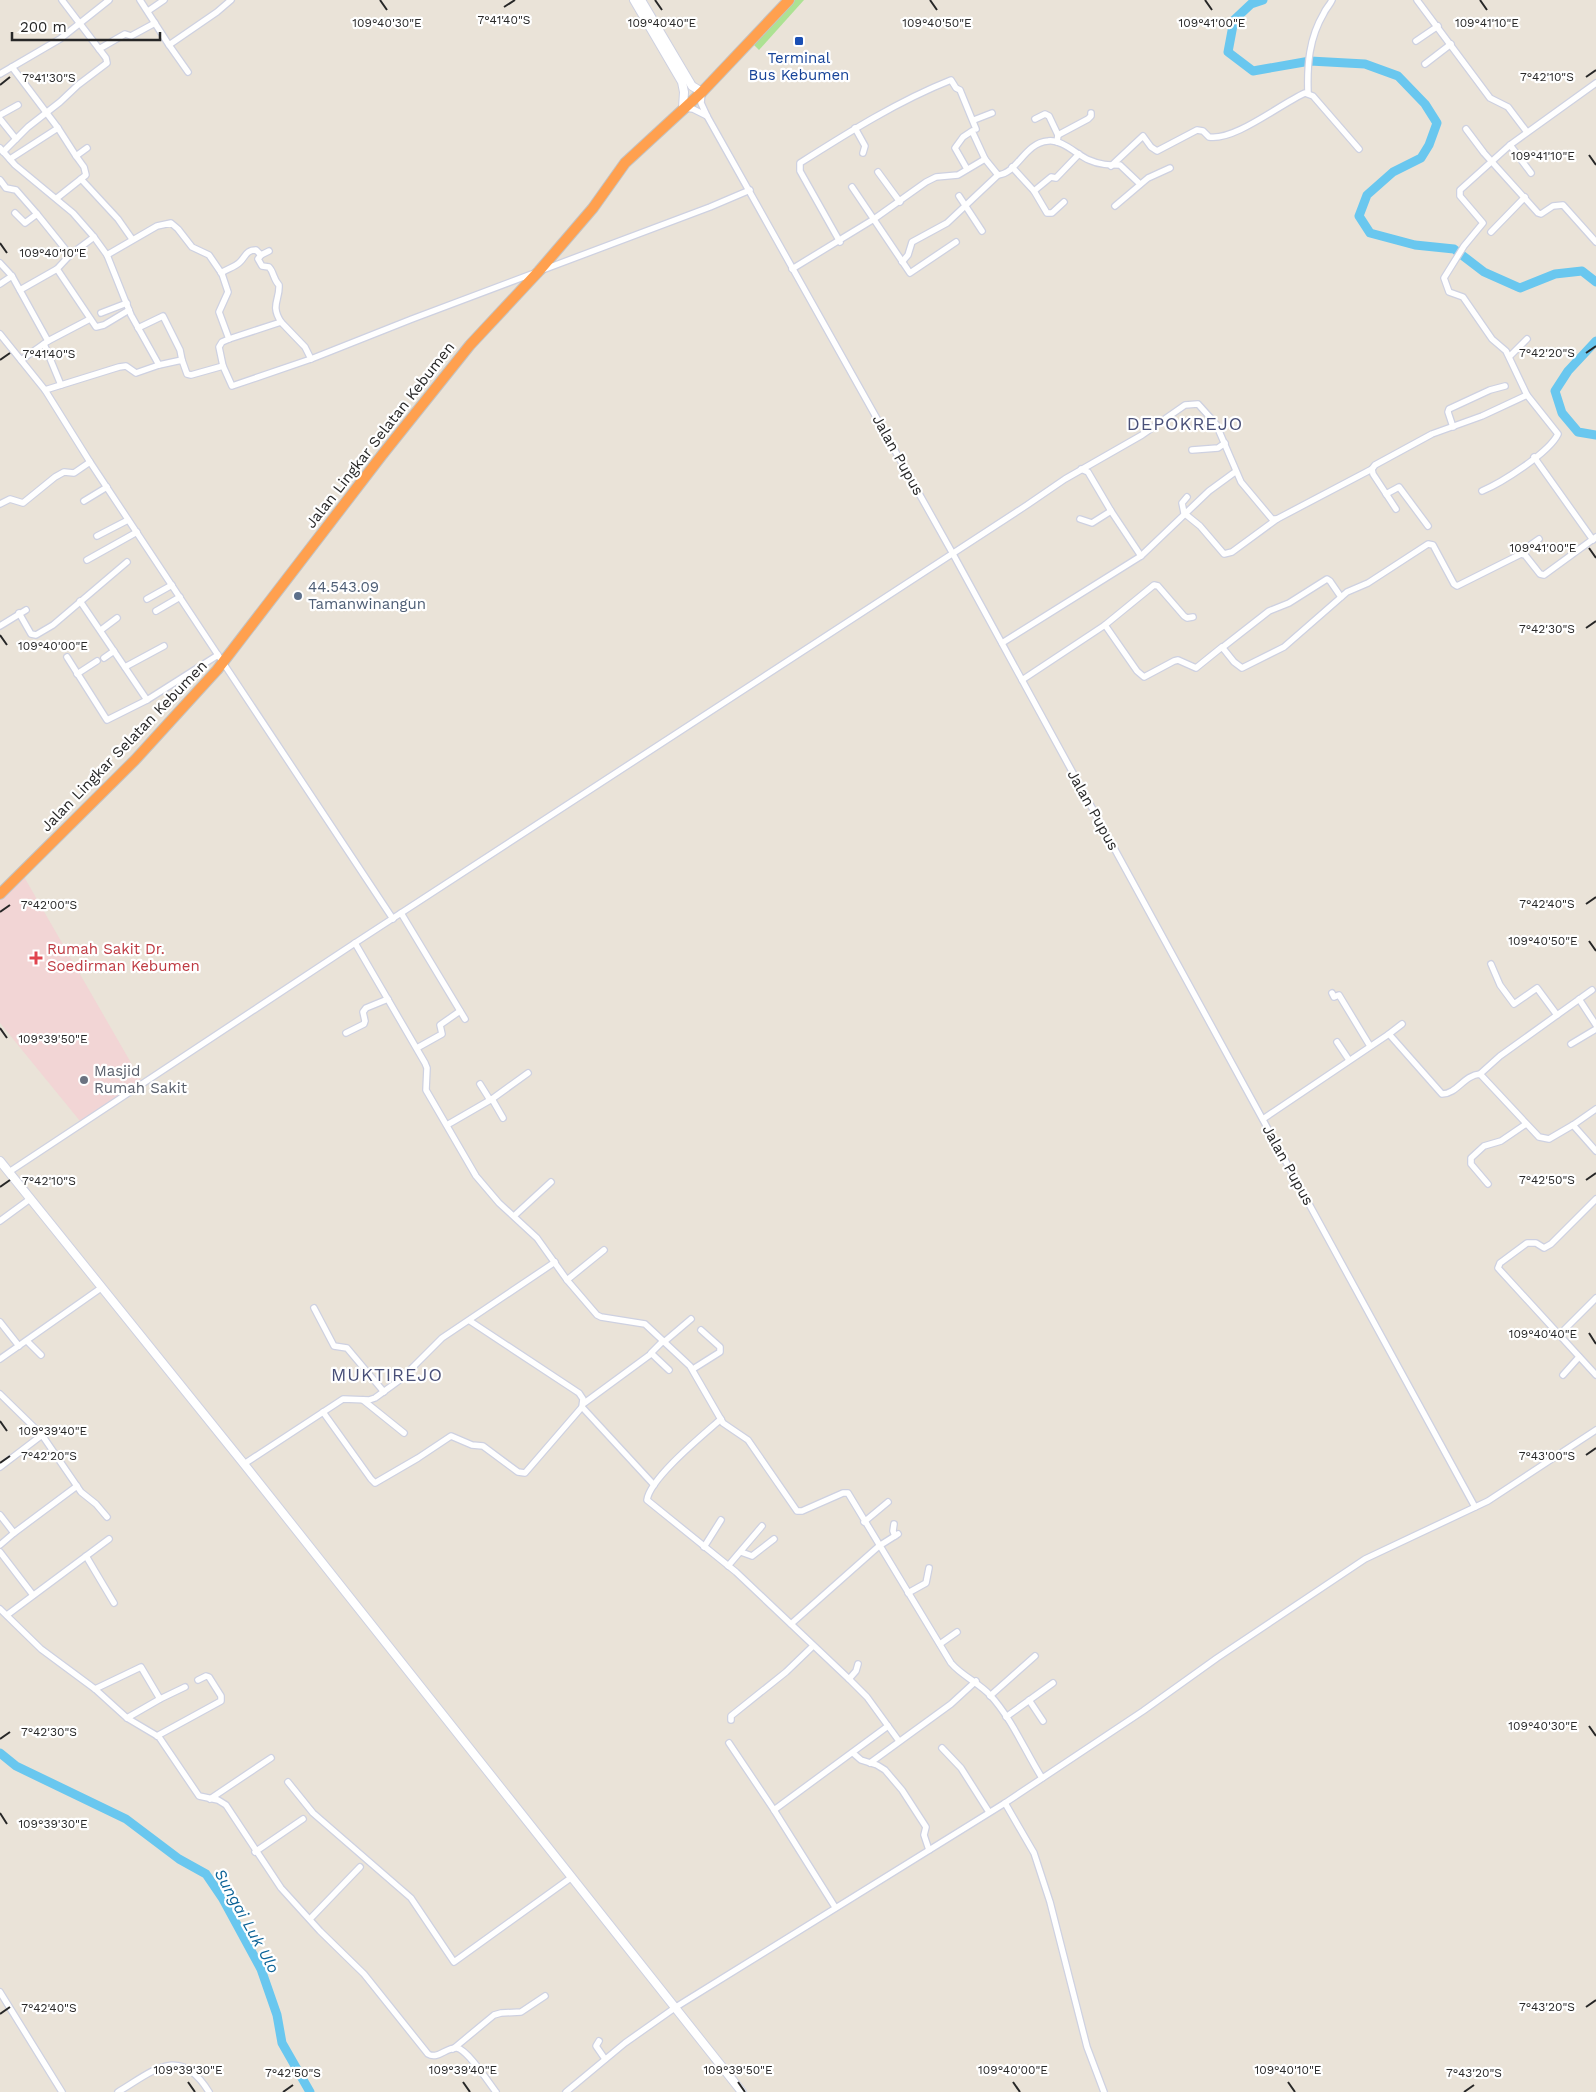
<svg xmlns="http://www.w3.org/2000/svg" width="1596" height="2092" viewBox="0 0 1596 2092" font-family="'Work Sans',sans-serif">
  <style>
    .medical { fill: #f2d5d5 }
    .green { fill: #ace293 }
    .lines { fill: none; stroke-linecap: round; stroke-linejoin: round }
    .river { stroke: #69c7ef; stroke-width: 9 }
    .street-casing { stroke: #ced1e1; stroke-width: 8 }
    .secondary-casing { stroke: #ced1e1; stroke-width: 10 }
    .highway-casing { stroke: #c3c3c3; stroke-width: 12 }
    .street { stroke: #fff; stroke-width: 5.5 }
    .secondary { stroke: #fff; stroke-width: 8 }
    .highway { stroke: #ffa04f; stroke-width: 10 }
    .ticks { fill: none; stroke: #272727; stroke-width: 2 }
    .transit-dot { fill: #1a4fb4; stroke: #fff; stroke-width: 2 }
    .service-dot { fill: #5c6f8a; stroke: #fff; stroke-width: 2 }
    .health-dot { fill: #e0444e; stroke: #fff; stroke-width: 2 }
    .worship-dot { fill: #6b7280; stroke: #fff; stroke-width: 2 }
    .labels { text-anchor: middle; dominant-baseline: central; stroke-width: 4.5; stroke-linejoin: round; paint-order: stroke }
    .transit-label { font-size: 15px; fill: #164399; stroke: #fff }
    .street-label { font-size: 15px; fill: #272727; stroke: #fff }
    .service-label { font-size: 15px; fill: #4e5e75; stroke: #fff; text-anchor: start }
    .health-label { font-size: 15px; fill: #be3a42; stroke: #fff; text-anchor: start }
    .worship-label { font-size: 15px; fill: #5b616d; stroke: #fff; text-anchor: start }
    .water-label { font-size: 16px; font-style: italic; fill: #0c6397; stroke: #fff }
    .quarter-label { font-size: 18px; letter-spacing: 1px; fill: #484f78; stroke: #fff }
    .ticks-label { font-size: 12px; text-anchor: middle; fill: #272727; stroke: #fff; stroke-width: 4.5; stroke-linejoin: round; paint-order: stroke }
  </style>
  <rect width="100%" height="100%" fill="#eae3d8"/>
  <!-- medical -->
  <path class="medical" d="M23,875L142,1082L80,1121L0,1023V894Z"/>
  <!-- green -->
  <path class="green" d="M794,0H804L759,50L754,45Z"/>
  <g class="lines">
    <!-- river -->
    <g class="river">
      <path d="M1263,0L1251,4L1234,20L1228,52L1253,71L1310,61L1365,64L1398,76L1425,104L1437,123L1429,145L1421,158L1393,172L1367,195L1359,216L1370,233L1415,245L1454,249L1484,272L1520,288L1555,274L1582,271L1596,282"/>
      <path d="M1596,341L1568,371L1555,391L1562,413L1578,432L1596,435"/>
      <path d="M0,1753L16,1766L126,1819L179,1859L206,1874L223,1899L261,1969L277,2015L282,2043L310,2092"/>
    </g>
    <!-- street casing -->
    <g class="street-casing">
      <g id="street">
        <path d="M140,0L169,45L217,12L231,0"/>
        <path d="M1417,0L1490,98L1508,107L1527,132"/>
        <path d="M148,11L164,0"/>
        <path d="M1416,41L1438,26"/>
        <path d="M169,45L188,72"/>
        <path d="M99,49L125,34L131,36L155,23"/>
        <path d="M1425,64L1451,44"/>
        <path d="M0,74L60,39L109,0"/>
        <path d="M702,93L701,103L707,116L953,554L1475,1507"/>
        <path d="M1308,93C1307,65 1309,38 1324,13C1326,8 1330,5 1332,0"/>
        <path d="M684,108L693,109L707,116"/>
        <path d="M0,115L18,105"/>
        <path d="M0,119L16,139"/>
        <path d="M1035,119L1045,114L1049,116L1058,135L1057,142"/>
        <path d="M974,120L992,113"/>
        <path d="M58,128L76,156"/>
        <path d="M855,128L865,146L863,153"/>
        <path d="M1466,129L1484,153L1538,213L1541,214L1553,206L1563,205L1596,242"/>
        <path d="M1058,135L1088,119L1091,116V113"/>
        <path d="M1510,145L1531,173"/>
        <path d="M0,148L15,165L73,213L94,237L107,255L131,315L159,365L182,360L187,374L191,375L223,366L232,386L311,359L412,319L710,207L750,190"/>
        <path d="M3,152L28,127L60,102L78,85L107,63L106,58L62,0"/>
        <path d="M10,159L58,128L12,67"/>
        <path d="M1111,166L1143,136L1151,147L1157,151L1197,130L1203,131L1209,137C1235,141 1280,104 1305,93L1313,96L1359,149"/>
        <path d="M1012,167L1034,191L1047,213H1052L1064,202"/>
        <path d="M967,169L955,148L963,137L972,131L985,159L998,175C1018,173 1024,143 1048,141C1062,139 1077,155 1089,160C1100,165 1109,165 1120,165L1140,184"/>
        <path d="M878,172L900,202"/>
        <path d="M81,179L118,219L132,239"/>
        <path d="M0,180L6,188L16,190L37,214"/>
        <path d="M852,187L910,273L956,242"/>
        <path d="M1034,191L1051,177L1056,178L1079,154"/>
        <path d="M959,196L982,231"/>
        <path d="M57,198L86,175L84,167L76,156L87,148"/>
        <path d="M1115,206L1148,178L1170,168"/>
        <path d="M15,213L25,223L37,214L70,255"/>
        <path d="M1491,232L1525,197"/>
        <path d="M840,242L800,171V163C849,132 898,101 951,80L956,88L960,90L976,129"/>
        <path d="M269,251L261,255L258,259L262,266L269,267C274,272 273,279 279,285C280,300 270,305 281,322"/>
        <path d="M107,255L157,226L171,223L178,229L192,247L209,255L222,274L228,292L219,312L229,339L281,322L305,347L311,359"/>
        <path d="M902,262L908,255L912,242L947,223L998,175"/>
        <path d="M0,263L12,276L48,341"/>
        <path d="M57,269L96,327L104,325L129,310"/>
        <path d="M792,269L874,219L926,182L936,177L958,175L985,159"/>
        <path d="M221,273C227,269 235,267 240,262C246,256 246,250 256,250L261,255"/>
        <path d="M0,284L12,276"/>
        <path d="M20,290L57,269L70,255L94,237"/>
        <path d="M101,313L127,303"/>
        <path d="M138,328L163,316L180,350L182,360"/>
        <path d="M0,334L45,390L90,462L393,919"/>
        <path d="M44,344L61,385"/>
        <path d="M1510,356L1527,339"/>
        <path d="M21,360L48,341L90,319"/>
        <path d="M223,366L219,347L222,342L229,339"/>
        <path d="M45,390L119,367L126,366L136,373L159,365"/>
        <path d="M1453,427L1448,412L1449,409L1490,390L1505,386"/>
        <path d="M1192,450L1218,448L1225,443"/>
        <path d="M1534,457L1593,540"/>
        <path d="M1081,469L1088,472L1111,511L1141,556"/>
        <path d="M1482,491C1501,483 1549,453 1558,434L1527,395L1506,351L1492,339L1463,297L1449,292L1444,278L1464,246L1483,223L1460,196V190L1510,145L1596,83"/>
        <path d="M1386,494L1399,487L1428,526"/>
        <path d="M1187,497L1182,503L1184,513L1200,526L1224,554L1232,552L1277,519"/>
        <path d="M84,501L107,487"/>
        <path d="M0,504L10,499L23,503L55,477L64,472L74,473L90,462"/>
        <path d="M1396,509L1373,474L1372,469L1375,465L1432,434L1482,416L1527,395"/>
        <path d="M1080,519L1092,523L1111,511"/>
        <path d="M97,536L128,520"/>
        <path d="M1523,554L1529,546L1539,539"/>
        <path d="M87,560L137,532"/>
        <path d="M147,599L172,585"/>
        <path d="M80,601L147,700"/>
        <path d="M156,611L180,597"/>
        <path d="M19,613L31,634L36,635L53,625L127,562"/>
        <path d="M1105,625L1137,671L1144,677L1174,661L1178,660L1196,668L1222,647L1234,662L1242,668L1284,647L1347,592L1368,583L1428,544L1433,545L1454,584L1457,586L1521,554L1525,555L1540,574L1544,575L1596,537"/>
        <path d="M0,626L26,610"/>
        <path d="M101,630L117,618"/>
        <path d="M1002,643L1141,556L1209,491L1235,472"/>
        <path d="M1223,647L1269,611L1289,603L1327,579L1330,581L1341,597"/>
        <path d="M67,657L107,720L147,700L218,655"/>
        <path d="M104,658L114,651"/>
        <path d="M125,667L164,646"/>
        <path d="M77,674L97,661"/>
        <path d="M1022,680L1105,625L1154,585L1158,586L1184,616L1187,618L1193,617"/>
        <path d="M401,913L465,1019"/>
        <path d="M355,943L425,1063L427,1068L426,1090L476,1176L499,1203L537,1238L567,1280L597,1315L601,1317L645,1324L690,1366L723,1423L748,1440L797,1511H802L843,1493H848L951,1663C962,1676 979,1683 990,1695C1012,1719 1025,1751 1042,1778"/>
        <path d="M1491,964L1500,985L1514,1004L1537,988L1557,1015"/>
        <path d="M1332,993L1334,997L1339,995L1370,1046"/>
        <path d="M1579,999L1596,1025"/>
        <path d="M346,1033L364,1024L365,1021L363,1012L366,1008L388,999"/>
        <path d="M1389,1034L1402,1024"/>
        <path d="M1337,1042L1349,1060"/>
        <path d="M1571,1044L1596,1029"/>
        <path d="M417,1048L442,1034L440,1025L460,1011"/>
        <path d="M1480,1074L1500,1056L1592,990"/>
        <path d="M480,1084L490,1100"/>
        <path d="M492,1099L503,1118"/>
        <path d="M1263,1119L1389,1034L1442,1094C1457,1094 1464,1075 1480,1074L1539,1137L1549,1139L1573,1125L1596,1151"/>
        <path d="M447,1125L492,1099L528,1073"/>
        <path d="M1573,1125L1596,1109"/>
        <path d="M9,1172L355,943L1027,505L1065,479L1142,435L1185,405L1198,404L1216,424L1241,482L1272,519H1277L1372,469"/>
        <path d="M1488,1184L1471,1164V1158L1484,1146L1501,1141L1526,1124"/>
        <path d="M1596,1199L1551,1244L1544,1248L1536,1243H1527L1500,1263L1498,1268L1596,1375"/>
        <path d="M514,1216L551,1182"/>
        <path d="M0,1221L30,1199"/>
        <path d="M567,1280L604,1250"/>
        <path d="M314,1308L334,1346L347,1348L384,1392"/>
        <path d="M0,1322L19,1346"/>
        <path d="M1560,1334L1596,1298"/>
        <path d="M27,1341L41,1355"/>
        <path d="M663,1341L651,1353L669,1370"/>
        <path d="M664,1342L691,1319"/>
        <path d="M0,1359L101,1288"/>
        <path d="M693,1369L720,1352V1347L701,1330"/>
        <path d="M1563,1375L1579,1357"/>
        <path d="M0,1394L42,1435L81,1492L96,1504L107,1517"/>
        <path d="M363,1400L404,1433"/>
        <path d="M583,1404L651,1354"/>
        <path d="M582,1407L654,1485"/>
        <path d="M323,1412L371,1479L375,1483L418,1458L451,1436L472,1445L483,1446L518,1472L525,1473L582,1407L583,1399L579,1393L470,1321"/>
        <path d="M721,1419C703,1435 650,1478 647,1500L736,1572L849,1679L867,1697L899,1741"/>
        <path d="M244,1464L343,1399L369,1400L375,1398L401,1379L442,1338L555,1262"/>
        <path d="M0,1467L42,1435"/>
        <path d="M0,1515L14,1533L77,1486"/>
        <path d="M864,1522L888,1502"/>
        <path d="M894,1524L893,1531L895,1536"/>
        <path d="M0,1545L14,1533"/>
        <path d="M704,1547L721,1520"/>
        <path d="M0,1552L33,1595"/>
        <path d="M741,1552L752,1556L774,1539"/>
        <path d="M86,1556L114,1603"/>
        <path d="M728,1566L762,1526"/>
        <path d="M908,1593L926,1583L929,1568"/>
        <path d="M0,1609L41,1649L95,1689L127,1718L159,1737L199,1796L218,1800L226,1805L281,1888L320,1931L364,1974L428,2054C438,2060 446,2047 457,2048C468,2050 489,2083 496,2092"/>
        <path d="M7,1615L109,1539"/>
        <path d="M791,1624L879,1546L898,1534"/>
        <path d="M940,1644L957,1632"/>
        <path d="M849,1679L856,1671L858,1664"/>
        <path d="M95,1689L141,1667L160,1699"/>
        <path d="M990,1696L1035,1656"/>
        <path d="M1029,1700L1043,1721"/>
        <path d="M1006,1717L1053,1683"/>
        <path d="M127,1718L160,1699L185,1687"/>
        <path d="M731,1720V1716L786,1672L813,1646"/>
        <path d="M157,1736L221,1701V1696L209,1677L206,1676L198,1680"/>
        <path d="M729,1743L774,1810L835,1907"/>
        <path d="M942,1748L961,1768L989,1812"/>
        <path d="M853,1753L861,1760L877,1765L885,1770L902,1790L926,1827L924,1835L929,1850"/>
        <path d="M870,1763L951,1704L976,1681"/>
        <path d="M288,1782L313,1813L411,1898L454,1962L572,1877"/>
        <path d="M210,1799L271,1758"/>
        <path d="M1005,1803L1034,1853L1050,1902L1087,2047L1104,2092"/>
        <path d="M774,1810L888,1726"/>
        <path d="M255,1852L303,1819"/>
        <path d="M310,1919L360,1867"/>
        <path d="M0,1992L62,2092"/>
        <path d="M599,2041L596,2046L605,2059"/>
        <path d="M453,2049L494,2015L501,2013L521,2012L545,1996"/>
        <path d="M118,2092C153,2071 180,2044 209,2092"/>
        <path d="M566,2092L625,2043L676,2007L1005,1803L1143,1711L1217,1658L1365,1559L1488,1501L1596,1430"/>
      </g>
    </g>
    <!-- secondary casing -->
    <g class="secondary-casing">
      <g id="secondary">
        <path d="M634,0L682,82L684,92L683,108"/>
        <path d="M641,0L692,86L702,92"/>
        <path d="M0,1161L244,1464L742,2092"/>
      </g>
    </g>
    <!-- highway casing -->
    <g class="highway-casing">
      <path id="highway" d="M0,894L135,760L217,670L382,455L470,345L539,271L593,208L625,163L702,92L789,0"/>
    </g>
    <!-- street -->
    <use href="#street" class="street"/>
    <!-- secondary -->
    <use href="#secondary" class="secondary"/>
    <!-- highway -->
    <use href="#highway" class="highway"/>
  </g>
  <!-- ticks -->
  <path class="ticks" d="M380,0L387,10M655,0L662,10M930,0L937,10M1205,0L1212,10M1480,0L1487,10M504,7L515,0M1586,77L1596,70M0,85L10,77M1589,155L1596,165M0,243L7,253M1586,353L1596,346M0,360L10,353M1589,548L1596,558M1586,628L1596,621M0,635L7,645M1586,904L1596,897M0,912L10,905M1589,941L1596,951M0,1028L7,1038M1586,1180L1596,1173M0,1187L10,1180M1589,1333L1596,1344M0,1421L7,1431M1586,1455L1596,1448M0,1463L10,1456M1589,1726L1596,1736M0,1739L10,1732M0,1813L7,1824M1586,2007L1596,2000M0,2014L10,2007M188,2082L195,2092M463,2082L470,2092M738,2082L745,2092M1013,2082L1020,2092M1288,2082L1295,2092M283,2092L293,2085M1464,2092L1474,2085"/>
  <!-- markers -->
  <rect class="transit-dot" x="794" y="36" width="10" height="10" rx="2.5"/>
  <circle class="service-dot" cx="298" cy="596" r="5"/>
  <path class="health-dot" d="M33.5 950.5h5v5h5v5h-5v5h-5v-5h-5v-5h5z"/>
  <circle class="worship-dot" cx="84" cy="1080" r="5"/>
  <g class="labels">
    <!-- transit labels -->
    <g class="transit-label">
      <text x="799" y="58">Terminal<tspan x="799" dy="17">Bus Kebumen</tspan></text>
    </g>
    <!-- street labels -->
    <g class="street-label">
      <text transform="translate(380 435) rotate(-52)">Jalan Lingkar Selatan Kebumen</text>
      <text transform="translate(898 455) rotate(61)">Jalan Pupus</text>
      <text transform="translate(124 746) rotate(-46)">Jalan Lingkar Selatan Kebumen</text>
      <text transform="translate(1093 810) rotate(61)">Jalan Pupus</text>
      <text transform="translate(1288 1165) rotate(61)">Jalan Pupus</text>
    </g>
    <!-- service labels -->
    <g class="service-label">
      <text x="308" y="587">44.543.09<tspan x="308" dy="17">Tamanwinangun</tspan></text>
    </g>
    <!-- health labels -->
    <g class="health-label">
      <text x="47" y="949">Rumah Sakit Dr.<tspan x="47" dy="17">Soedirman Kebumen</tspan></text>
    </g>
    <!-- worship labels -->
    <g class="worship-label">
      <text x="94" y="1071">Masjid<tspan x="94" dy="17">Rumah Sakit</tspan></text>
    </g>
    <!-- water labels -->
    <g class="water-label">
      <text transform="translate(247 1921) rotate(61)">Sungai Luk Ulo</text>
    </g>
    <!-- quarter labels -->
    <g class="quarter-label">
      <text x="1185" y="423">DEPOKREJO</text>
      <text x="387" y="1374">MUKTIREJO</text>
    </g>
  </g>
  <g class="ticks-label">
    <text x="504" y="24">7°41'40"S</text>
    <text x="937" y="27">109°40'50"E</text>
    <text x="387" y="27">109°40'30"E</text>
    <text x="662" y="27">109°40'40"E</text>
    <text x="1212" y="27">109°41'00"E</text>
    <text x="1487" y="27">109°41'10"E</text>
    <text x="1547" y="81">7°42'10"S</text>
    <text x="49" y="82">7°41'30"S</text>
    <text x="1543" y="160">109°41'10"E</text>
    <text x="53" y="257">109°40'10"E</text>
    <text x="1547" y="357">7°42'20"S</text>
    <text x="49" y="358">7°41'40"S</text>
    <text x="1543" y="552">109°41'00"E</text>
    <text x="1547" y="633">7°42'30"S</text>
    <text x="53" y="650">109°40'00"E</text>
    <text x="1547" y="908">7°42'40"S</text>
    <text x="49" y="909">7°42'00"S</text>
    <text x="1543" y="945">109°40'50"E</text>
    <text x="53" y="1043">109°39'50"E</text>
    <text x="1547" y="1184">7°42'50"S</text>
    <text x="49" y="1185">7°42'10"S</text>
    <text x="1543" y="1338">109°40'40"E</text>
    <text x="53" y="1435">109°39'40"E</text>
    <text x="1547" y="1460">7°43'00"S</text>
    <text x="49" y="1460">7°42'20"S</text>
    <text x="1543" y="1730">109°40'30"E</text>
    <text x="49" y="1736">7°42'30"S</text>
    <text x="53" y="1828">109°39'30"E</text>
    <text x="1547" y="2011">7°43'20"S</text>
    <text x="49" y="2012">7°42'40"S</text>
    <text x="188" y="2074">109°39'30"E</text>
    <text x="463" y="2074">109°39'40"E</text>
    <text x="738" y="2074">109°39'50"E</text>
    <text x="1013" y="2074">109°40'00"E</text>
    <text x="1288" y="2074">109°40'10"E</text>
    <text x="293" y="2077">7°42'50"S</text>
    <text x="1474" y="2077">7°43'20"S</text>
  </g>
  <!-- scale -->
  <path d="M12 32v8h148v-8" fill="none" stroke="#272727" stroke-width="2.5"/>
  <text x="20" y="32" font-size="15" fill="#272727" stroke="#ffffff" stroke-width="4" paint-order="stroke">200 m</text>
</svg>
